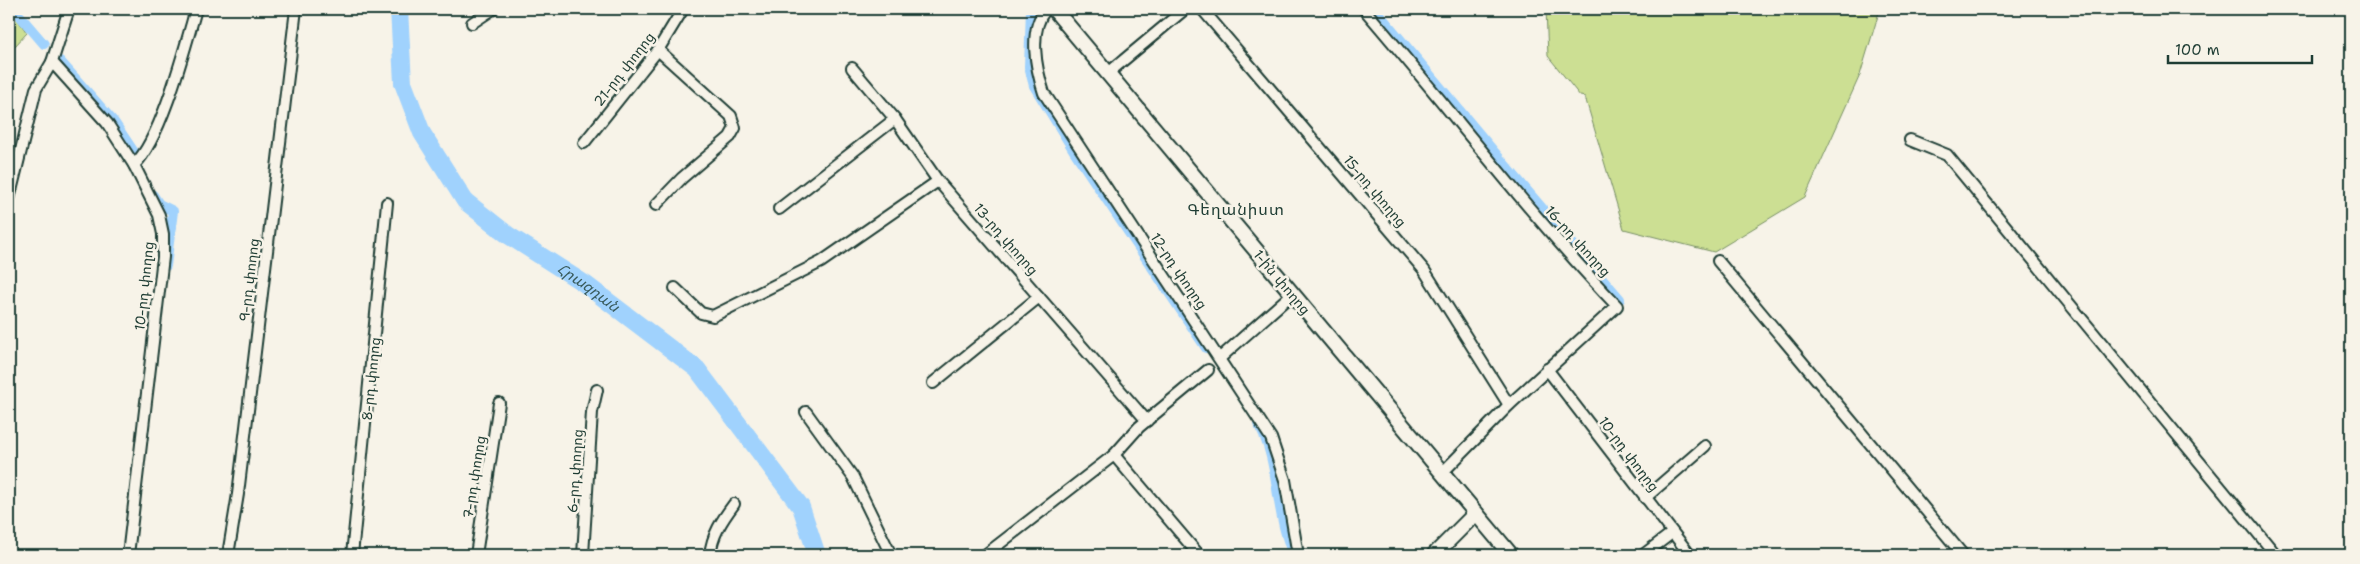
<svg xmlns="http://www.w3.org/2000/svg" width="2360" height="564" viewBox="0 0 2360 564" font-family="'Shantell Sans','Noto Sans Armenian',sans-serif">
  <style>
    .green { fill: #ccdf93; stroke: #768e64 }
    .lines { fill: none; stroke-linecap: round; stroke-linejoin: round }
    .canal { stroke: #a0d2fd; stroke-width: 10 }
    .river { stroke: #a0d2fd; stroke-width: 18 }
    .minor-casing { stroke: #1f3d34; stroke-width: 14 }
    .secondary-casing { stroke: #1f3d34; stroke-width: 18 }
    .minor { stroke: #f7f3e8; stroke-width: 10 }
    .secondary { stroke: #f7f3e8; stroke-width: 14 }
    .labels { text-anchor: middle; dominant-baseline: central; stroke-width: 5; stroke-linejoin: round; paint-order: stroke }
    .street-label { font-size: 14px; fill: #1f3d34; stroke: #f7f3e8 }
    .water-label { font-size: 15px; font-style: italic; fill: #395b5c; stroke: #f7f3e8 }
    .quarter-label { font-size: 16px; letter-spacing: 1px; fill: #1f3d34; stroke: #f7f3e8 }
  </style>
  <rect width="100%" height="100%" fill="#f7f3e8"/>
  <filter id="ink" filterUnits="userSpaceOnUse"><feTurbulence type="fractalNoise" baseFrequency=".02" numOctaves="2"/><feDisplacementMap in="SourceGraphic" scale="10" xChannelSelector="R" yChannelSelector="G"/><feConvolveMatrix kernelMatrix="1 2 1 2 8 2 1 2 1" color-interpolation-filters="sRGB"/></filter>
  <g filter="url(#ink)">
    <!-- green -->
    <g class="green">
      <path d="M10,9L27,33L15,46L9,43Z"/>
      <path d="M1546,9H1880L1860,75L1805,197L1714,252L1624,229L1585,97L1580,96L1548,56Z"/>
    </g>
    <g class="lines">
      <!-- canal -->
      <g class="canal">
        <path d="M14,9L44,44"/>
        <path d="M1031,9L1029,67L1034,86L1074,151L1206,348"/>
        <path d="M1375,9L1501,160L1620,299"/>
        <path d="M60,61L114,122L136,155"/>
        <path d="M153,195L159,204L173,211L166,266"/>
        <path d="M1258,424C1276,454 1275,489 1283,522C1285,533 1289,544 1293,555"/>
      </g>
      <!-- river -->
      <path class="river" id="s1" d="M399,9L403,83L422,133L465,201L508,235L585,284L697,369L801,507L817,555"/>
      <!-- minor casing -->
      <g class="minor-casing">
        <g id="minor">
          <path d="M1046,9C1028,30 1036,69 1044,93L1271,438L1285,480L1298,555"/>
          <path d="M1202,9L1424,270L1509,405"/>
          <path d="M1364,9C1449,107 1527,212 1617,306L1509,405L1443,472"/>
          <path d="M472,23L493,9"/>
          <path d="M52,62L107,123L134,165L159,215L163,234V257L128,555"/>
          <path d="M852,68L895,119L938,181L1147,421"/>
          <path d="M1107,74L1185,9"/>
          <path d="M1910,140L1947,155L2276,555"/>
          <path d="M584,143L658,50L683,9"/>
          <path d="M134,165C161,140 185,47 196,9"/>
          <path d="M9,199L36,89L52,62L69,9"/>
          <path d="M656,205L682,178L730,137L735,128L731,116L658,50"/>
          <path d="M779,209L895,119"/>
          <path d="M1718,261L1963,555"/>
          <path d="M675,288L701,313L713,316L821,262L938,181"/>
          <path d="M1220,358L1292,294"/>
          <path d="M1547,369L1690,555"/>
          <path d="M933,383L1039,297"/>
          <path d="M806,412L853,477L891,555"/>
          <path d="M1114,455L1199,555"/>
          <path d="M1645,498L1705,446"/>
          <path d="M228,555L238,494L296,9"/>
          <path d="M352,555L387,203"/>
          <path d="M476,555L499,403"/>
          <path d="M583,555L592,412L597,390"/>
          <path d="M710,555C712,535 722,520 734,504"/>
          <path d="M985,555L1114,455L1139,427L1208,370"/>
          <path d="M1643,555L1672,533"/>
        </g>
      </g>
      <!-- secondary casing -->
      <g class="secondary-casing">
        <g id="secondary">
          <path d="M1054,9L1511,555"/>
          <path d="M1434,555L1476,513"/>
        </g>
      </g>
      <!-- minor -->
      <use href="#minor" class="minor"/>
      <!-- secondary -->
      <use href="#secondary" class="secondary"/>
    </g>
  </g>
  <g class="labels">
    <!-- street labels -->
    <g class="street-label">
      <text transform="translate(624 69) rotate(-52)">21-րդ փողոց</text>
      <text transform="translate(1375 191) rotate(50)">15-րդ փողոց</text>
      <text transform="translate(1006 239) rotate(49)">13-րդ փողոց</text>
      <text transform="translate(1578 241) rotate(48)">16-րդ փողոց</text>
      <text transform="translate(1179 271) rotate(56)">12-րդ փողոց</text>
      <text transform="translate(249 280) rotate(-83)">9-րդ փողոց</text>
      <text transform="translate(1282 282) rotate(50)">1-ին փողոց</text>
      <text transform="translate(144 286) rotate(-84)">10-րդ փողոց</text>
      <text transform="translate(371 379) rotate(-84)">8-րդ փողոց</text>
      <text transform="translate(1629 454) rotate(53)">10-րդ փողոց</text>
      <text transform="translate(575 471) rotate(-86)">6-րդ փողոց</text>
      <text transform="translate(474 477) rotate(-81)">7-րդ փողոց</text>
    </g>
    <!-- water labels -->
    <g class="water-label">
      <text stroke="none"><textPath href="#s1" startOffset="359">Հրազդան</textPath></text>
    </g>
    <!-- quarter labels -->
    <g class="quarter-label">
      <text x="1236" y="209">Գեղանիստ</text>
    </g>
  </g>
  <!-- margin -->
  <rect width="2360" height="564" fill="none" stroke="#f7f3e8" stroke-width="30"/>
  <rect x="15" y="15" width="2330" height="534" fill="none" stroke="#1f3d34" stroke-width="2" filter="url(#ink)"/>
  <!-- scale -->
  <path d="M2168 55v8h144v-8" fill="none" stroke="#1f3d34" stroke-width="2.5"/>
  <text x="2175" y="55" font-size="15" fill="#1f3d34" stroke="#f7f3e8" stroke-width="4" paint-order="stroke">100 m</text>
</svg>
